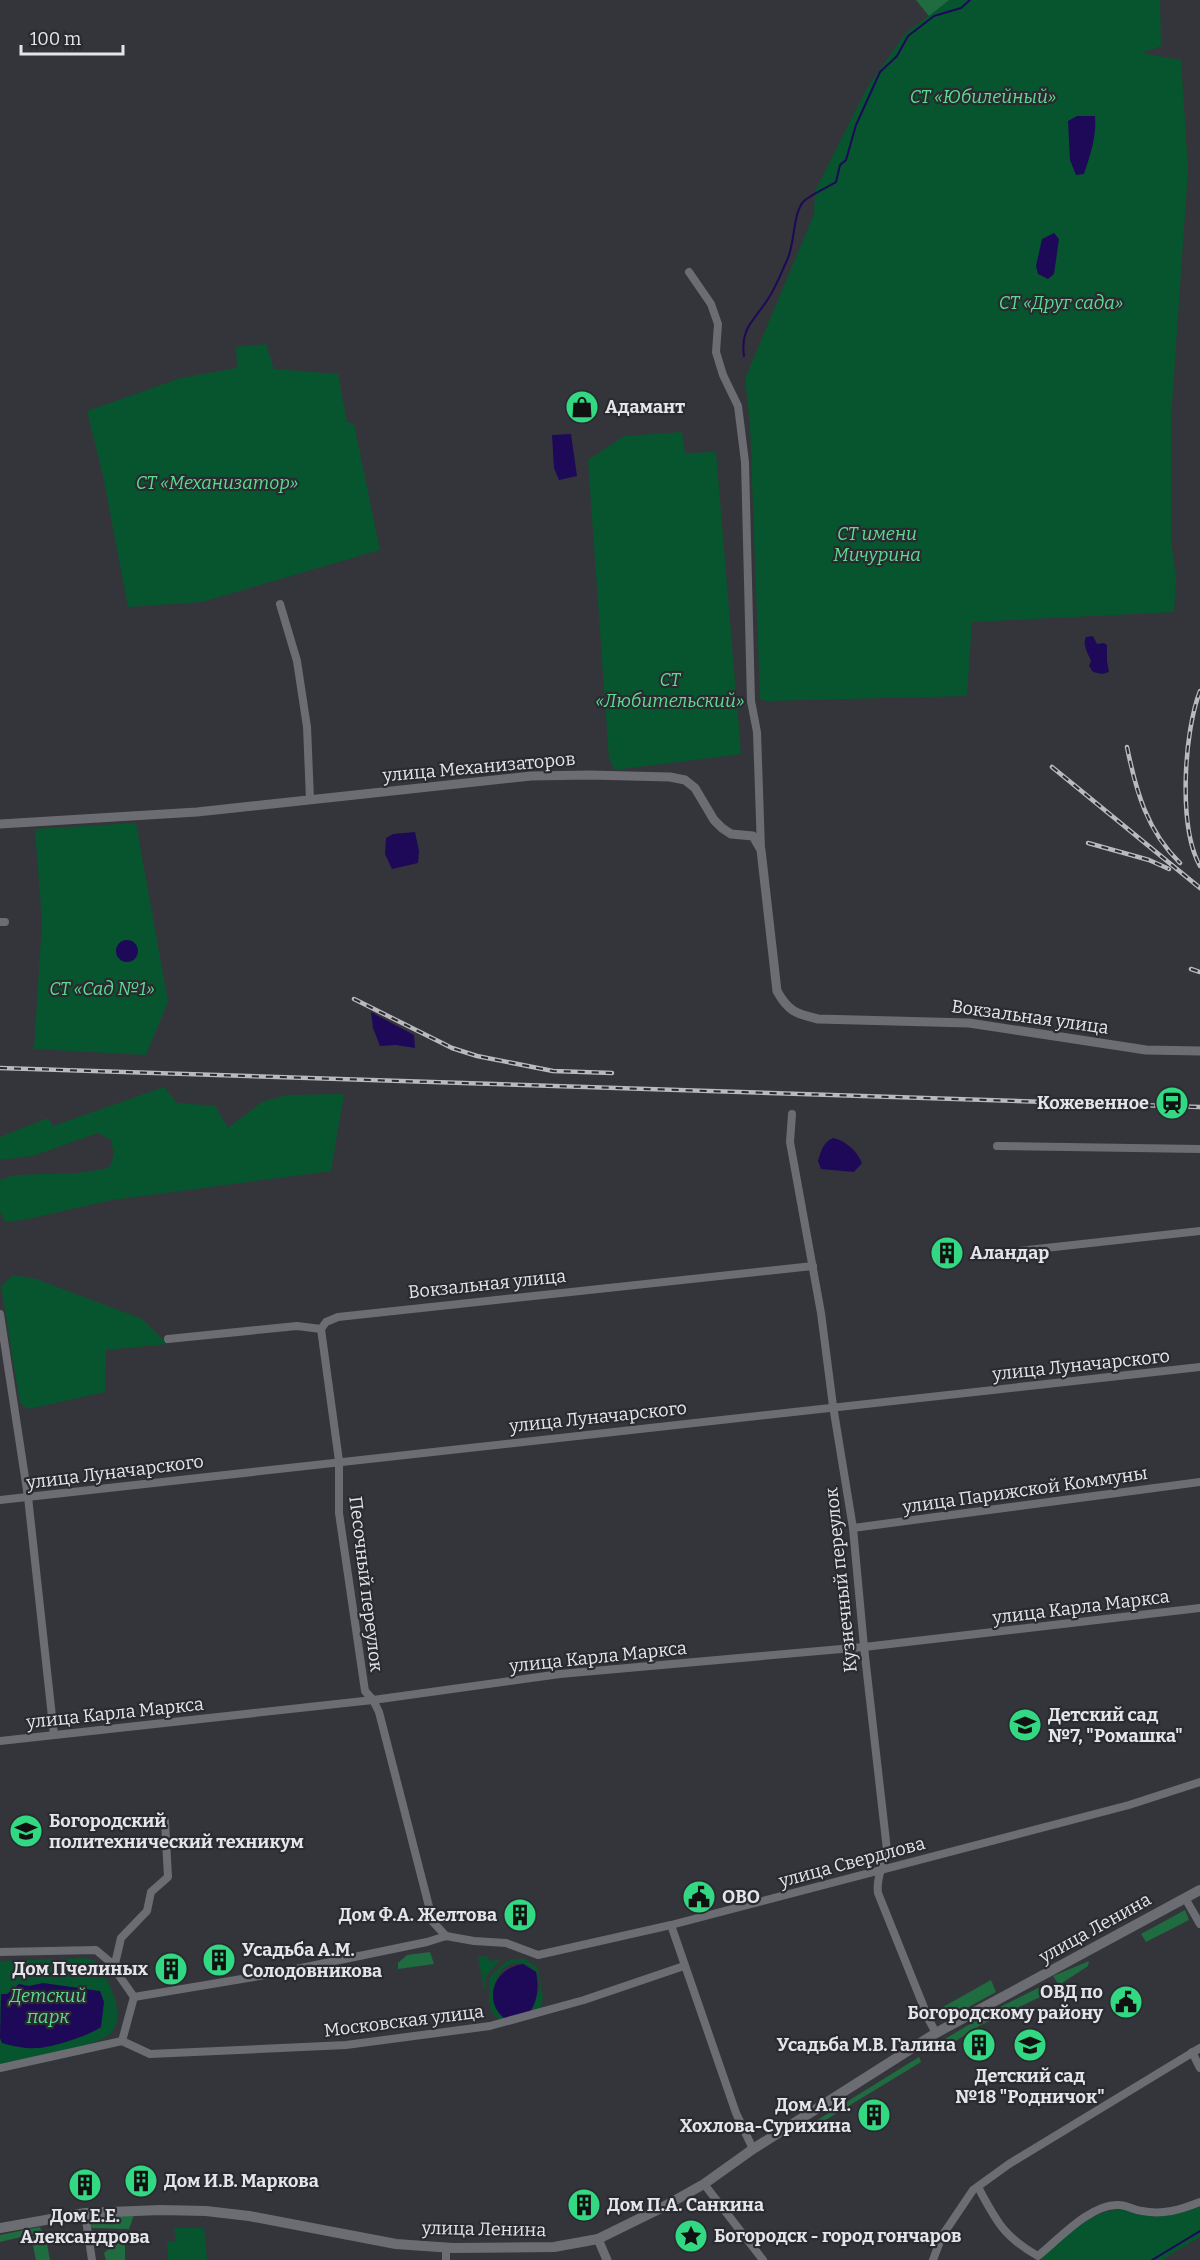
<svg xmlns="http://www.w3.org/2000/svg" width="1200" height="2260" viewBox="0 0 1200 2260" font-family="Bitter,serif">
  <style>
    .green { fill: #07552f }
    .forest { fill: #1f6c41 }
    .water { fill: #1e0958 }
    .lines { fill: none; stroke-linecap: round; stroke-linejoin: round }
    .stream { stroke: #1e0958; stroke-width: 2 }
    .minor { stroke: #6c6c73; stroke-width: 8 }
    .tertiary { stroke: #6c6c73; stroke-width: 9 }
    .secondary { stroke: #6c6c73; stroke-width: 10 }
    .rail-casing { stroke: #bababe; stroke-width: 4.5 }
    .rail { stroke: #2a2b30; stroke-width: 2; stroke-dasharray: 7; stroke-linecap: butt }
    .labels { text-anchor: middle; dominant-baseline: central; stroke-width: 4.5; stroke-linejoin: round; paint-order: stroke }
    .park-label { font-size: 18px; font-style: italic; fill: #5cdc91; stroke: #2a2b30 }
    .poi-label { font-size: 18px; font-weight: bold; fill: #e5e5e9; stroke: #2a2b30; text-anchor: start }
    .street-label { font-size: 18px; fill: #e5e5e9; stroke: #2a2b30 }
  </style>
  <rect width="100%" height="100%" fill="#34353a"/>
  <!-- green -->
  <g class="green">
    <path d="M949,0H1160L1161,46L1141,53L1181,60L1188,169L1171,419V542L1176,576L1174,612L972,622L967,696L767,701L760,699L750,425L745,379L814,214L815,191L868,86L906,33Z"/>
    <path d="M266,344L274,369L338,374L347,422L354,424L380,550L202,602L128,607L103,476L87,411L181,378L237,368L236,347Z"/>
    <path d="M682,432L685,453L716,452L741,754L615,770L609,759L588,460L624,436Z"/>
    <path d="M136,823L168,1002L146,1055L34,1049L42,922L35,829Z"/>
    <path d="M164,1087L177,1103L215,1106L228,1128L262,1102L287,1095L344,1094L331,1171L112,1200L23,1220L5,1222L0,1212V1180L15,1175L78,1173L109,1168L114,1154L111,1140L98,1133L33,1156L0,1160V1137L48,1118L53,1126Z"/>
    <path d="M13,1275L36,1279L142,1319L168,1344L106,1350L105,1392L28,1409L20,1403L1,1286Z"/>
    <path d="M488,1956L489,1961L500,1960L486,1977L485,1993L478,1957Z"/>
    <path d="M85,1958L95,1961C107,1977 128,2014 111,2033C99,2047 22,2060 0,2064V1961Z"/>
    <path d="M513,1959H525L538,1968L543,1998L540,2011H532L540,1986L537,1972C533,1969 529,1966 525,1964C496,1954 482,2002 506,2021C485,2018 489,1993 490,1977L505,1962Z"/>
    <path d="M1200,2206V2237L1162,2260H1039C1061,2242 1087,2211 1118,2210C1125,2209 1133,2213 1140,2215C1162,2219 1180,2214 1200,2206Z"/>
    <path d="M174,2228H204L207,2260H168L167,2242L176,2241Z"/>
  </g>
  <!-- forest -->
  <g class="forest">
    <path d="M916,0H949L929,16Z"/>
    <path d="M1185,1910L1189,1920L1146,1942L1141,1934Z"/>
    <path d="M430,1952L434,1964L398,1969V1963L407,1955Z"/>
    <path d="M1089,1961L1088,1966L1059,1985L1053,1976Z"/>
    <path d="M991,1980L996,1992L941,2022L936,2011Z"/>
    <path d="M1042,1986L1040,1997L979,2026L948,2046L945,2039L990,2012Z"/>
    <path d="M919,2057L921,2062L814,2127L811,2124Z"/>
    <path d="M134,2215L129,2229L92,2228L88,2218Z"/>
    <path d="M40,2227L42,2232L0,2242V2235Z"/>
    <path d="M45,2233L50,2260H36L31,2237Z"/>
    <path d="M114,2233H125V2260H106L104,2253L113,2245Z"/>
  </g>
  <!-- water -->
  <g class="water">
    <path d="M1077,116H1095C1097,135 1090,156 1084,174L1076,175L1070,160L1068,121Z"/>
    <path d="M1054,233L1059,239L1054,274L1048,279L1038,274L1036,266L1042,239Z"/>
    <path d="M571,434L577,476L559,480L554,468L552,435Z"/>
    <path d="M1093,636L1097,644L1104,643L1107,645V661L1109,672L1102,674L1093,672L1089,666L1091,661C1088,653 1082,645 1086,637Z"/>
    <path d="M415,832L419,851L418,863L392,869L385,854L386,838L393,834Z"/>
    <circle cx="127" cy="951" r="11"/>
    <path d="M371,1012L414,1035L415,1048L396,1045L380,1046L373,1028Z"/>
    <path d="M833,1138C845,1140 857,1151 862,1163L854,1172L821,1169L818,1161C821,1151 823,1142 833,1138Z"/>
    <path d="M523,1964L536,1972C539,1987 538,2002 528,2014L507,2020C482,2004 492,1968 523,1964Z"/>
    <path d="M43,1983L100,1991L104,2002L101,2027C88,2036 51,2048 36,2048C24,2049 13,2046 2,2043L0,2038L1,1994H7L19,1984L29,1986Z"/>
  </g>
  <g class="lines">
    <!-- stream -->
    <g class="stream">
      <path d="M744,356C740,328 754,321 768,299C776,287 782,271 788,258C795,241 793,212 804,201C810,195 828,187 836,182L840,165L846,160L856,125L880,72L897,56L908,36L934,16L961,8L970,0"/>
      <path d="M1152,2260L1200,2231"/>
    </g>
    <!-- minor -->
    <g class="minor">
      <path d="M689,272L711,304L718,324L716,352L723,375L738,406L745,462L751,701L757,732L761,849"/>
      <path d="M280,604L297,661L307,727L310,799"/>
      <path d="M0,922H5"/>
      <path d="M792,1114L790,1142L821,1313L833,1406L853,1528L864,1647L887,1850C883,1865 876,1879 878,1893L929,2020L936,2033"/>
      <path d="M997,1146L1200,1149"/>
      <path d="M1000,1253L1200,1231"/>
      <path d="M0,1314L28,1497L54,1735"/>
      <path d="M321,1329L339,1461V1513L365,1691L373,1700L379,1712L433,1922L446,1936"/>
      <path d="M168,1339L297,1326L321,1329L326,1322L338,1317L813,1266"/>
      <path d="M0,1500L1200,1367"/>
      <path d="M853,1528L1200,1482"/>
      <path d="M0,1741L373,1700L560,1674L864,1647L1200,1608"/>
      <path d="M1185,1898L1200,1924"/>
      <path d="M671,1925L736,2113L753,2149"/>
      <path d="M0,1952L96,1950L109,1961L134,1997"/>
      <path d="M114,1968L121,1938L147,1911L151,1892L168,1877L165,1821"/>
      <path d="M134,1997L272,1974L427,1942L446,1936L474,1941L506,1943L538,1955L671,1925L1129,1805L1200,1782"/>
      <path d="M122,2041L150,2054L346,2045L490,2026L584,2000L684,1966"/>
      <path d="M122,2041L134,1997"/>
      <path d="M1192,2052L1200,2068"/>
      <path d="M0,2068L122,2041"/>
      <path d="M704,2184L763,2260"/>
      <path d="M978,2187C996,2221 1004,2237 1038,2256C1058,2240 1091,2203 1119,2205C1126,2205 1134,2210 1142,2211C1163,2215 1180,2210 1200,2202"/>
      <path d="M85,2213L92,2260"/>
      <path d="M446,2248V2260"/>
      <path d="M933,2260L942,2236L973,2190L1009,2164L1200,2048"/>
    </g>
    <!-- tertiary -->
    <g class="tertiary">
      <path d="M0,824L197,812L531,776L589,775L670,777L685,780L695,788L714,820L722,828L731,834L753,836L761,850L777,991C788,1011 796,1014 818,1019L969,1023L1146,1050L1200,1051"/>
      <path d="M598,2239L607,2260"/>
    </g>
    <!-- secondary -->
    <path class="secondary" d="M0,2228L85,2213L160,2210L206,2211L249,2216L396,2244L453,2248L554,2247L598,2239L663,2207L704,2184L753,2149L936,2033L1200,1890"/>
    <!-- rail casing -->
    <g class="rail-casing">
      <g id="rail">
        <path d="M1200,691C1184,732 1178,827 1200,866"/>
        <path d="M1127,747C1136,791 1147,831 1180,863"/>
        <path d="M1052,767L1200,888"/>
        <path d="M1088,843L1149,860L1169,869"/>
        <path d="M1191,969L1200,972"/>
        <path d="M354,999L452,1048L477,1056L553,1071L612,1073"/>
        <path d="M0,1068L1200,1107"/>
      </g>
    </g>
    <!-- rail -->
    <use href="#rail" class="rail"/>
  </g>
  <!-- icons -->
  <defs>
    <g id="shop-disc" transform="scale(1.725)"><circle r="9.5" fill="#32d882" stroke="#2a2b30"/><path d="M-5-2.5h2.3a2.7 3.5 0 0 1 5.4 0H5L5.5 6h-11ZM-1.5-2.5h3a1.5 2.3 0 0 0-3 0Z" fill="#111"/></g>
    <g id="station-disc" transform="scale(1.725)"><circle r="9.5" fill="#32d882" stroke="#2a2b30"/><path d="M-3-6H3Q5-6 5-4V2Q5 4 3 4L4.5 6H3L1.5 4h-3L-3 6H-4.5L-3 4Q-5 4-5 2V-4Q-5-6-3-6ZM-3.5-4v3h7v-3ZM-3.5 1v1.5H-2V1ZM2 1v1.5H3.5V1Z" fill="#111"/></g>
    <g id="building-disc" transform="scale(1.725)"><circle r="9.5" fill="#32d882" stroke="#2a2b30"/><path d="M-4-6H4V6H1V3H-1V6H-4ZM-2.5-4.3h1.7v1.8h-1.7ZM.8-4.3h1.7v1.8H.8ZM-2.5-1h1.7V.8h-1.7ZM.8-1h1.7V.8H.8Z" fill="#111"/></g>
    <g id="school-disc" transform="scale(1.725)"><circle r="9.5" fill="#32d882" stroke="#2a2b30"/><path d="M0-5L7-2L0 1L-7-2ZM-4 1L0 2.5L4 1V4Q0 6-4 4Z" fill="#111"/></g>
    <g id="university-disc" transform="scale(1.725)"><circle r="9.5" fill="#32d882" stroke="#2a2b30"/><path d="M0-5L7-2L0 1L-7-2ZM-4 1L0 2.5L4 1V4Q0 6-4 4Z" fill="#111"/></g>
    <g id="civic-disc" transform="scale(1.725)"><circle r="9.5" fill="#32d882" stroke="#2a2b30"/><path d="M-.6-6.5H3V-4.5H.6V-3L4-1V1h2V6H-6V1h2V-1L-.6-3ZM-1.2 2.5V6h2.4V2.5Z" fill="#111"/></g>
    <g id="sight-disc" transform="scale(1.725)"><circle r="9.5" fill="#32d882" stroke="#2a2b30"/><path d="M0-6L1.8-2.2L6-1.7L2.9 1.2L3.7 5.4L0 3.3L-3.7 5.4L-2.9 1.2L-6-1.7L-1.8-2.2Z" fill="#111"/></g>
  </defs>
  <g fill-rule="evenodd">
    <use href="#shop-disc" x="582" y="407"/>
    <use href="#station-disc" x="1172" y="1103"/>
    <use href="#building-disc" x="947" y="1253"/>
    <use href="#school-disc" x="1025" y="1725"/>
    <use href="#university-disc" x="26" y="1831"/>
    <use href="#civic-disc" x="699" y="1897"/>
    <use href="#building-disc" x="520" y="1915"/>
    <use href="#building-disc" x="219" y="1960"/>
    <use href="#building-disc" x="171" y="1969"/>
    <use href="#civic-disc" x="1126" y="2002"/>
    <use href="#building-disc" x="979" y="2045"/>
    <use href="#school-disc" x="1030" y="2045"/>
    <use href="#building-disc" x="874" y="2115"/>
    <use href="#building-disc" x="141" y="2181"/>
    <use href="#building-disc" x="85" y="2185"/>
    <use href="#building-disc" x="584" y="2205"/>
    <use href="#sight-disc" x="691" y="2236"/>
  </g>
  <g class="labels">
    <!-- park labels -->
    <g class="park-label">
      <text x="983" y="97">СТ «Юбилейный»</text>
      <text x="1061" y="303">СТ «Друг сада»</text>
      <text x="217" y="483">СТ «Механизатор»</text>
      <text x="877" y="534">СТ имени<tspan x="877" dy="21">Мичурина</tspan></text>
      <text x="670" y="680">СТ<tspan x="670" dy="21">«Любительский»</tspan></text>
      <text x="102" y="989">СТ «Сад №1»</text>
      <text x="48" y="1996">Детский<tspan x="48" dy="21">парк</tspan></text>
    </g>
    <!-- poi labels -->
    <g class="poi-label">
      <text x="605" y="407">Адамант</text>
      <text x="1149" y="1103" text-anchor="end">Кожевенное</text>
      <text x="970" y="1253">Аландар</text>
      <text x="1048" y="1715">Детский сад<tspan x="1048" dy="21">№7, "Ромашка"</tspan></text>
      <text x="49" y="1821">Богородский<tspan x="49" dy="21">политехнический техникум</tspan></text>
      <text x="722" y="1897">ОВО</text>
      <text x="497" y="1915" text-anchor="end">Дом Ф.А. Желтова</text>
      <text x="242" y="1950">Усадьба А.М.<tspan x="242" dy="21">Солодовникова</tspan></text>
      <text x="148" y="1969" text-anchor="end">Дом Пчелиных</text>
      <text x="1103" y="1992" text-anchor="end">ОВД по<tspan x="1103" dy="21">Богородскому району</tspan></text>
      <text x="956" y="2045" text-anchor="end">Усадьба М.В. Галина</text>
      <text x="1030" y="2076" text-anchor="middle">Детский сад<tspan x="1030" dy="21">№18 "Родничок"</tspan></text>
      <text x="851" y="2105" text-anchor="end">Дом А.И.<tspan x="851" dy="21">Хохлова-Сурихина</tspan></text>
      <text x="164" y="2181">Дом И.В. Маркова</text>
      <text x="607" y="2205">Дом П.А. Санкина</text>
      <text x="85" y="2216" text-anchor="middle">Дом Е.Е.<tspan x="85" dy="21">Александрова</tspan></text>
      <text x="714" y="2236">Богородск - город гончаров</text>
    </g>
    <!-- street labels -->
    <g class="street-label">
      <text transform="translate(479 767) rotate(-5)">улица Механизаторов</text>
      <text transform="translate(1030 1017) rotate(8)">Вокзальная улица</text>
      <text transform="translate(487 1284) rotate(-6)">Вокзальная улица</text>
      <text transform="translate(1081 1365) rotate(-6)">улица Луначарского</text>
      <text transform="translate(598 1417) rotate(-6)">улица Луначарского</text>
      <text transform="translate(115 1472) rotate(-7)">улица Луначарского</text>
      <text transform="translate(1025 1490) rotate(-8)">улица Парижской Коммуны</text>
      <text transform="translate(841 1580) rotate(-96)">Кузнечный переулок</text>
      <text transform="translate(366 1584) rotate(83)">Песочный переулок</text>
      <text transform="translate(1081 1607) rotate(-7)">улица Карла Маркса</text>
      <text transform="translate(598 1657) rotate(-6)">улица Карла Маркса</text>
      <text transform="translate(115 1713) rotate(-6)">улица Карла Маркса</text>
      <text transform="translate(852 1862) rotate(-15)">улица Свердлова</text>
      <text transform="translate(1095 1928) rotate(-29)">улица Ленина</text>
      <text transform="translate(404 2021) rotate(-7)">Московская улица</text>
      <text transform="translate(484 2229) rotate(1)">улица Ленина</text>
    </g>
  </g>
  <!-- scale -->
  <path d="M21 45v9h102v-9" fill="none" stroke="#e5e5e9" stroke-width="3"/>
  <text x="30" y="45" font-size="18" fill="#e5e5e9" stroke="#2a2b30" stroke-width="4.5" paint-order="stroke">100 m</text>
</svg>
